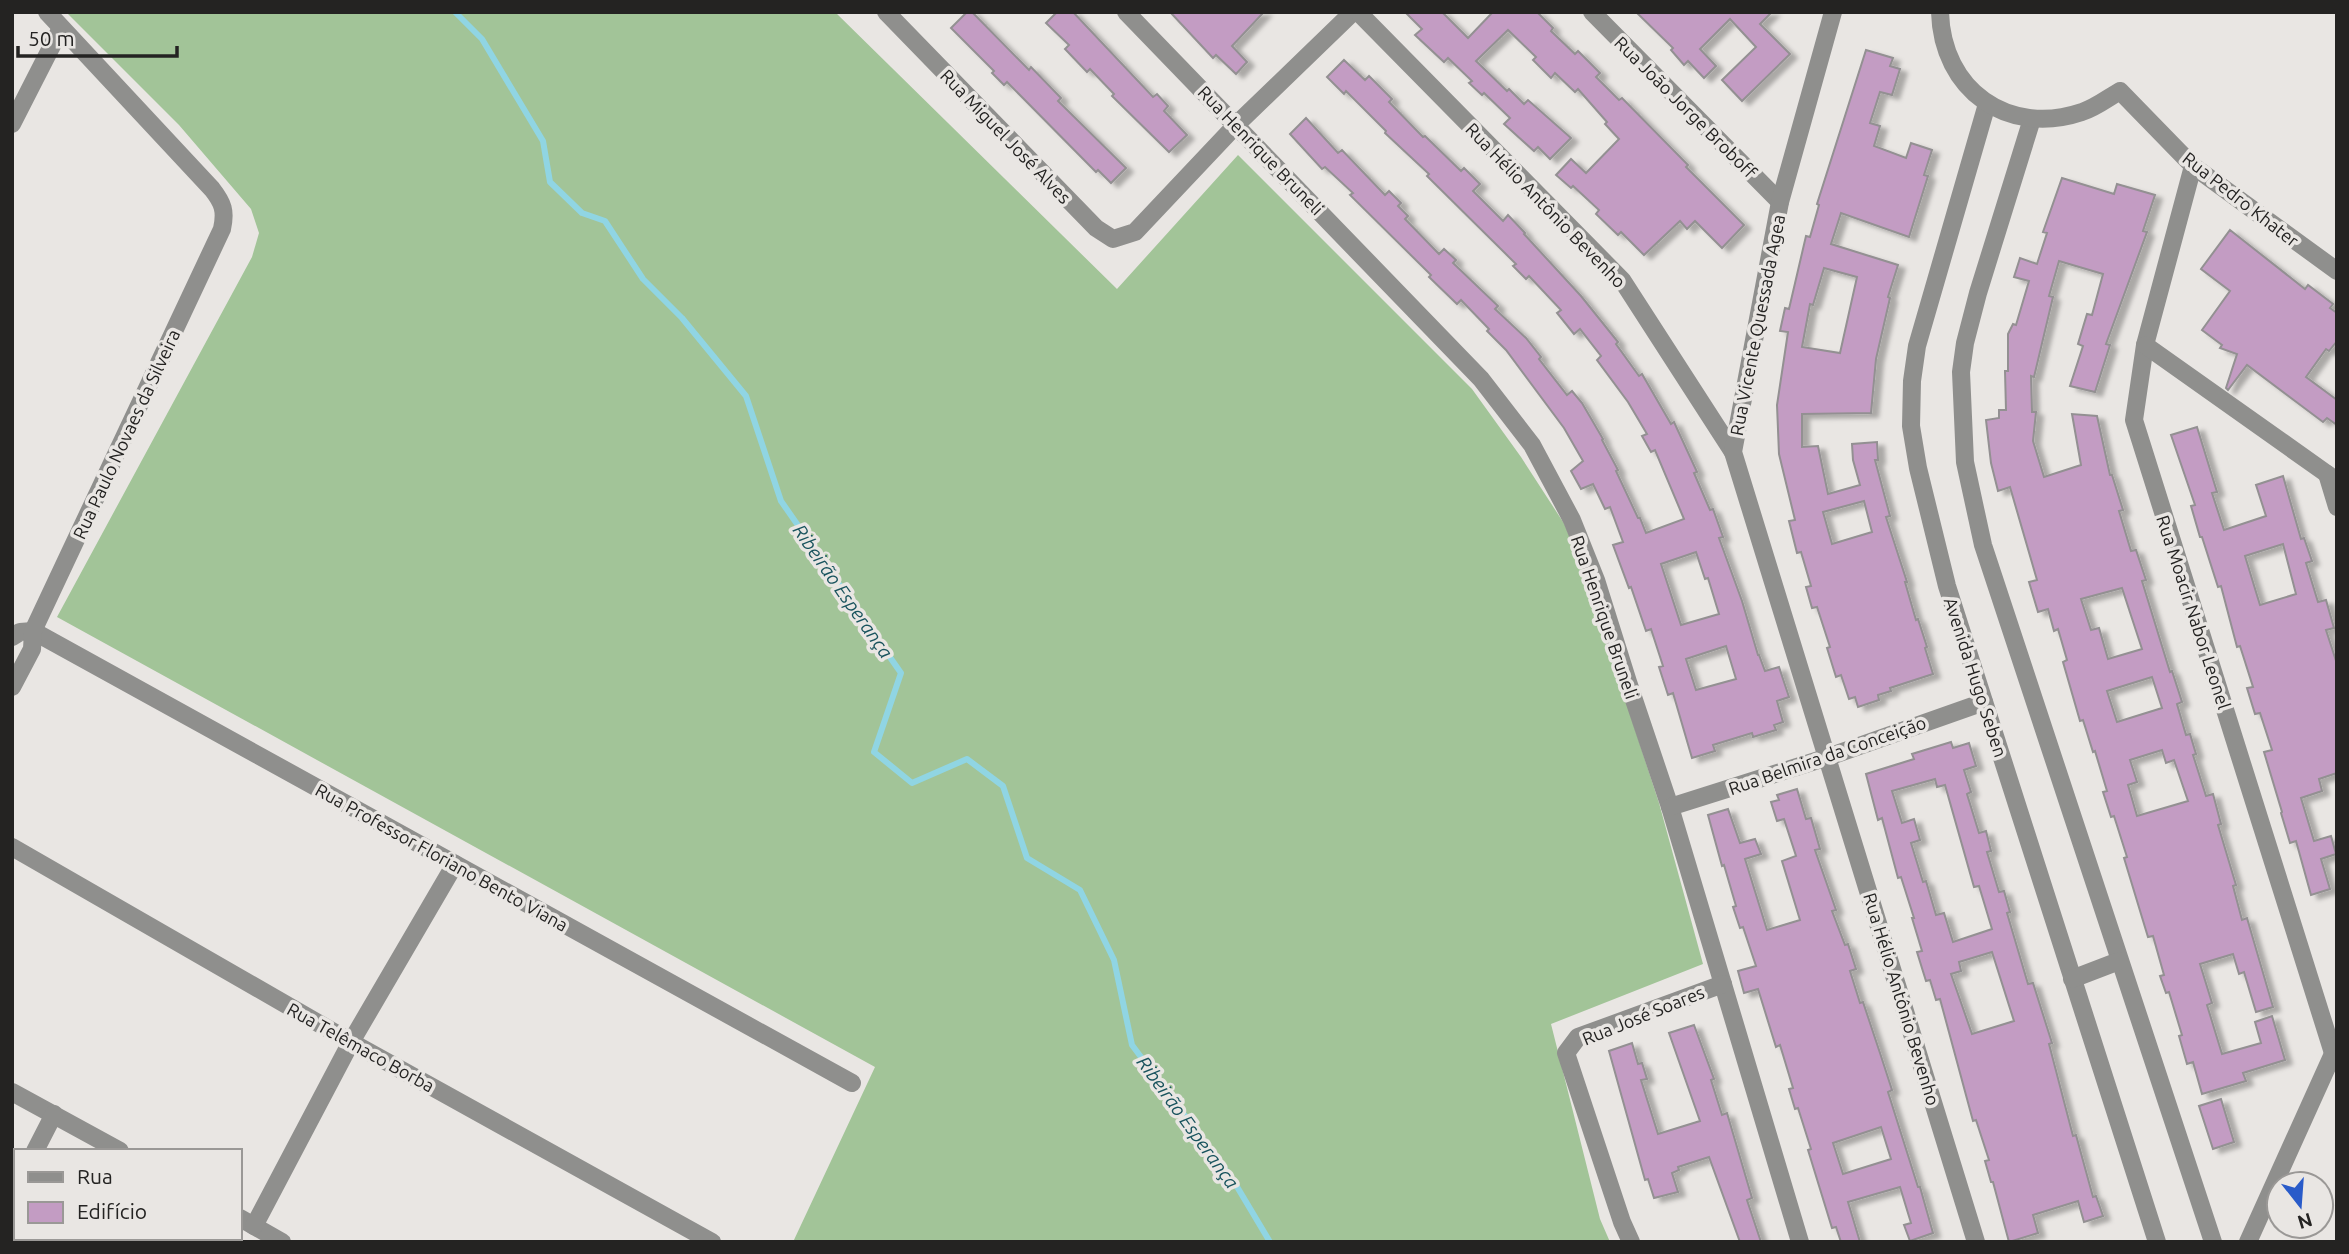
<svg xmlns="http://www.w3.org/2000/svg" width="2349" height="1254" viewBox="0 0 2349 1254" font-family="Ubuntu,sans-serif">
  <style>
    .forest { fill: #a2c498 }
    .lines { fill: none; stroke-linecap: round; stroke-linejoin: round }
    .stream { stroke: #90d5e3; stroke-width: 6 }
    .building { fill: #c39cc3; stroke: #939092; stroke-width: 2; fill-rule: evenodd; filter: url(#shadow) }
    .minor { stroke: #8f8f8d; stroke-width: 18 }
    .tertiary { stroke: #8f8f8d; stroke-width: 18 }
    .labels { text-anchor: middle; dominant-baseline: central; stroke-width: 7; stroke-linejoin: round; paint-order: stroke }
    .street-label { font-size: 18px; fill: #242322; stroke: #e9e6e3 }
    .water-label { font-size: 19px; font-style: italic; fill: #18535d; stroke: #e9e6e3 }
  </style>
  <defs>
    <filter id="shadow"><feDropShadow dx="7" dy="4" stdDeviation="2" flood-color="#0004"/></filter>
  </defs>
  <rect width="100%" height="100%" fill="#e9e6e3"/>
  <!-- forest -->
  <path class="forest" d="M66,12H835L1117,289L1238,155L1472,389L1521,457L1565,525L1587,582L1659,803L1703,964L1551,1024L1600,1219L1610,1242H793L875,1067L57,617L252,257L259,233L251,209L179,125Z"/>
  <g class="lines">
    <!-- stream -->
    <path class="stream" d="M455,12L482,39L543,141L550,182L582,213L605,221L643,279L682,318L746,396L781,501L901,673L874,752L912,783L967,759L1003,786L1027,858L1080,890L1114,960L1132,1045L1233,1180L1270,1242"/>
  </g>
  <!-- building -->
  <g class="building">
    <path d="M967,12H972L1029,70L1031,67L1061,98L1058,101L1126,168L1111,183L1098,170L1096,172L1007,82L1004,85L992,73L994,71L951,28Z"/>
    <path d="M1057,12H1073L1153,97L1157,94L1168,106L1164,111L1187,135L1169,152L1112,96L1114,94L1090,69L1087,72L1065,49L1069,45L1046,23Z"/>
    <path d="M1170,12H1264L1232,46L1247,62L1236,74L1216,55L1213,58Z"/>
    <path d="M1405,12H1442L1468,38L1491,14L1489,12H1537L1553,28L1551,31L1575,54L1578,51L1600,73L1596,77L1619,100L1622,98L1688,165L1686,167L1744,225L1722,248L1695,221L1687,229L1680,221L1644,255L1621,232L1618,235L1596,214L1599,210L1573,186L1571,188L1556,175L1571,159L1586,173L1619,139L1605,124L1607,122L1578,89L1575,92L1555,73L1551,78L1533,60L1536,57L1508,30L1476,61L1507,91L1509,89L1524,104L1528,100L1571,138L1550,159L1538,147L1534,151L1504,124L1510,118L1484,93L1482,95L1469,83L1472,81L1448,58L1444,62L1415,35L1422,29Z"/>
    <path d="M1636,12H1772L1760,24L1790,54L1742,101L1722,80L1756,47L1730,19L1700,49L1716,66L1704,78L1688,61L1684,65L1671,50L1673,48Z"/>
    <path d="M1866,50L1893,58L1890,66L1900,69L1892,95L1880,92L1870,123L1880,126L1874,146L1906,158L1911,143L1932,150L1924,175L1928,176L1909,237L1841,213L1831,244L1898,265L1888,297L1890,298L1876,359L1871,413L1802,414V447L1818,446L1828,494L1860,485L1853,460L1852,444L1877,442L1878,460H1875L1890,516L1886,517L1907,582H1905L1916,620L1918,619L1927,647L1925,648L1933,674L1890,688L1891,691L1878,695L1879,700L1858,707L1855,697L1849,699L1841,675L1836,677L1827,648L1830,647L1817,607L1812,608L1806,587L1811,586L1801,552L1797,553L1789,521L1795,520L1779,454L1777,405L1788,332L1780,331L1785,308L1789,309L1806,236L1810,237L1819,205L1817,204ZM1824,268L1857,277L1840,353L1802,347L1810,304L1813,305ZM1864,501L1872,532L1832,544L1823,512Z"/>
    <path d="M1344,60L1365,80L1369,76L1392,99L1389,102L1423,137L1425,136L1461,171L1464,168L1480,184L1473,191L1503,221L1508,215L1525,233L1524,234L1581,296L1618,342L1616,344L1639,376L1642,374L1671,424L1674,422L1697,472L1694,473L1710,510L1713,509L1723,537L1719,538L1742,601L1758,655H1759L1765,671L1779,667L1789,697L1777,701L1783,722L1774,725L1776,730L1753,737L1752,733L1713,745L1715,751L1692,758L1673,693L1668,695L1659,667L1663,666L1651,629L1646,631L1631,587L1629,588L1613,545L1623,542L1610,507L1605,509L1593,484L1581,489L1571,471L1583,461L1564,428L1506,350L1487,331L1489,329L1461,300L1457,304L1429,277L1431,275L1350,195L1353,193L1325,167L1322,169L1290,134L1306,118L1338,153L1342,150L1385,195L1389,191L1401,203L1398,206L1408,216L1405,219L1439,254L1444,249L1456,260L1453,263L1498,306L1495,309L1526,338L1541,357L1539,359L1567,395L1572,391L1582,403L1603,439L1602,440L1618,470L1616,471L1638,518H1640L1646,533L1684,519L1655,450L1651,452L1642,436L1647,434L1628,402L1597,360L1601,356L1580,329L1574,334L1557,313L1561,310L1529,276L1526,279L1513,266L1516,264L1427,176L1429,174L1385,133L1386,131L1346,91L1344,94L1327,77ZM1696,552L1705,579L1708,578L1719,614L1681,625L1661,564ZM1726,646L1736,679L1696,690L1686,659Z"/>
    <path d="M2062,178L2114,194L2117,184L2155,195L2143,231L2147,232L2106,344L2110,345L2095,392L2070,386L2083,346L2078,344L2087,314L2092,315L2103,274L2059,261L2049,296L2053,297L2034,377L2031,376L2032,412H2036L2033,441L2044,477L2081,465L2072,414L2097,416L2110,475H2112L2123,510L2119,511L2131,551L2136,550L2146,580L2142,581L2170,672L2172,671L2182,702L2177,704L2186,735L2190,734L2196,754L2193,755L2206,796L2213,794L2221,824L2218,825L2236,885L2233,886L2242,920L2247,918L2273,1007L2256,1012L2244,972L2239,974L2233,954L2200,964L2212,1003L2207,1005L2222,1054L2261,1043L2255,1022L2272,1016L2285,1060L2243,1073L2246,1081L2202,1094L2193,1062L2187,1064L2179,1036L2182,1035L2169,992L2166,993L2160,976L2164,975L2153,936L2148,937L2124,858L2127,857L2114,816L2111,817L2103,792L2107,791L2095,751L2093,752L2083,720L2080,721L2063,662L2067,660L2058,629L2054,631L2048,609L2038,612L2029,582L2037,580L2010,487L1998,491L1991,463L1986,420L1999,418V410H2006L2005,371H2008V334L2013,324L2016,325L2029,281L2014,277L2020,258L2037,264L2047,233L2043,232ZM2122,588L2142,649L2108,659L2099,628L2091,630L2081,599ZM2152,677L2162,708L2117,722L2107,691ZM2162,750L2166,763L2174,760L2188,801L2137,816L2128,785L2137,782L2130,760Z"/>
    <path d="M2230,230L2305,289L2308,285L2333,304L2330,308L2337,313V341L2329,351L2326,349L2306,377L2337,400V425L2327,418L2323,422L2247,365L2228,390L2226,388L2237,354L2220,348L2222,345L2202,330L2230,291L2201,269Z"/>
    <path d="M2197,427L2217,492L2212,493L2224,530L2266,516L2256,485L2283,476L2301,539L2304,538L2312,561L2306,563L2318,602L2326,600L2334,628L2326,630L2337,664V773L2319,779L2322,791L2301,798L2314,841L2331,836L2336,854L2321,859L2330,889L2311,895L2296,841L2290,843L2281,813L2282,812L2264,752L2272,750L2260,713L2255,714L2247,688L2253,687L2240,646L2237,647L2221,586L2218,587L2202,537H2200L2191,506L2195,505L2171,435ZM2283,544L2296,594L2260,605L2245,556Z"/>
    <path d="M1951,742L1953,748L1969,743L1976,766L1964,770L1971,792L1967,794L1979,833L1986,831L1991,851L1987,852L1999,892L2004,891L2010,912L2007,913L2028,984L2033,983L2052,1043L2049,1044L2073,1136L2076,1135L2093,1197L2096,1196L2103,1216L2084,1222L2078,1201L2033,1215L2038,1233L2009,1242L1993,1182H1991L1985,1161L1989,1160L1976,1120L1973,1121L1940,999L1936,1000L1930,980L1926,981L1917,952L1922,951L1912,918H1914L1901,877L1898,878L1882,818L1878,820L1866,774L1914,759L1912,754ZM1935,779L1937,787L1945,785L1974,887L1979,886L1992,929L1953,942L1944,913L1936,915L1926,881L1923,882L1911,843L1920,840L1914,819L1902,823L1892,791ZM1992,952L2014,1021L1972,1034L1951,974L1961,971L1959,962Z"/>
    <path d="M1797,789L1806,819L1811,818L1820,849L1815,850L1836,910L1832,911L1845,945L1848,944L1856,969L1850,971L1860,1003L1863,1002L1880,1053L1892,1090L1888,1092L1918,1187H1920L1933,1233L1910,1241L1904,1225L1911,1223L1900,1187L1848,1202L1860,1242H1841L1836,1227L1832,1228L1808,1150L1811,1149L1798,1108L1795,1109L1789,1089L1793,1088L1780,1045L1776,1047L1758,989L1744,993L1738,971L1756,966L1743,927L1740,928L1733,907L1736,906L1724,865L1722,866L1708,815L1728,809L1740,843L1755,839L1761,854L1745,859L1767,930L1800,920L1782,861L1796,856L1784,819L1777,821L1771,802L1779,800L1777,795ZM1881,1127L1891,1159L1843,1174L1833,1143Z"/>
    <path d="M1694,1025L1714,1079L1711,1080L1722,1115L1727,1113L1752,1198L1747,1200L1761,1242H1740L1709,1157L1678,1167L1679,1170L1672,1173L1678,1192L1654,1198L1648,1179L1645,1180L1609,1051L1632,1043L1638,1064L1642,1063L1647,1079L1641,1080L1658,1134L1700,1121L1669,1033Z"/>
    <path d="M2221,1099L2234,1142L2213,1149L2199,1106Z"/>
  </g>
  <g class="lines">
    <!-- minor -->
    <g class="minor">
      <path d="M886,12L1096,228L1113,239L1135,232L1237,124L1353,12"/>
      <path d="M1126,12L1481,379L1532,445L1572,520L1596,580L1628,682L1670,807L1800,1242"/>
      <path d="M1358,12L1622,280L1733,452"/>
      <path d="M1592,12L1780,202"/>
      <path d="M1833,12L1780,202L1733,452L1976,1242"/>
      <path d="M1987,104L1917,346L1912,381L1911,426L1918,468L1947,586L2157,1242"/>
      <path d="M2032,119L1978,293L1965,343L1961,372L1965,462L1983,545L2213,1242"/>
      <path d="M12,124L61,28"/>
      <path d="M2193,166L2145,345L2134,420L2333,1053"/>
      <path d="M2145,345L2337,481"/>
      <path d="M2327,474L2337,507"/>
      <path d="M33,631L852,1083"/>
      <path d="M12,637L20,632L33,631"/>
      <path d="M12,687L32,649L33,631L222,229C226,211 223,203 212,189L47,12"/>
      <path d="M1670,807L1828,757L1984,702"/>
      <path d="M12,847L351,1042L712,1242"/>
      <path d="M2072,979L2119,961"/>
      <path d="M12,1092L120,1151"/>
      <path d="M35,1151L54,1114"/>
      <path d="M12,1194L16,1187"/>
      <path d="M240,1218L282,1242"/>
      <path d="M254,1226L351,1042L455,864"/>
      <path d="M1631,1242L1622,1222L1566,1053L1578,1037L1723,984"/>
      <path d="M2248,1242L2337,1045"/>
    </g>
    <!-- tertiary -->
    <path class="tertiary" d="M1940,12C1942,90 2008,137 2082,112C2095,108 2108,98 2120,91L2193,166L2337,271"/>
  </g>
  <g class="labels">
    <!-- street labels -->
    <g class="street-label">
      <text transform="translate(1686 107) rotate(45)">Rua João Jorge Broboff</text>
      <text transform="translate(1006 136) rotate(46)">Rua Miguel José Alves</text>
      <text transform="translate(1261 150) rotate(46)">Rua Henrique Bruneli</text>
      <text transform="translate(2241 199) rotate(38)">Rua Pedro Khater</text>
      <text transform="translate(1546 205) rotate(46)">Rua Hélio Antônio Bevenho</text>
      <text transform="translate(1757 325) rotate(-79)">Rua Vicente Quessada Agea</text>
      <text transform="translate(126 434) rotate(-65)">Rua Paulo Novaes da Silveira</text>
      <text transform="translate(2194 612) rotate(72)">Rua Moacir Nabor Leonel</text>
      <text transform="translate(1605 617) rotate(71)">Rua Henrique Bruneli</text>
      <text transform="translate(1976 677) rotate(72)">Avenida Hugo Seben</text>
      <text transform="translate(1827 755) rotate(-19)">Rua Belmira da Conceição</text>
      <text transform="translate(442 857) rotate(29)">Rua Professor Floriano Bento Viana</text>
      <text transform="translate(1902 999) rotate(73)">Rua Hélio Antônio Bevenho</text>
      <text transform="translate(1643 1015) rotate(-22)">Rua José Soares</text>
      <text transform="translate(361 1047) rotate(29)">Rua Telêmaco Borba</text>
    </g>
    <!-- water labels -->
    <g class="water-label">
      <text transform="translate(843 591) rotate(55)">Ribeirão Esperança</text>
      <text transform="translate(1188 1122) rotate(54)">Ribeirão Esperança</text>
    </g>
  </g>
  <!-- border -->
  <rect width="2349" height="1254" fill="none" stroke="#242322" stroke-width="28"/>
  <!-- legend -->
  <rect x="14" y="1149" width="228" height="91" fill="#e9e6e3" stroke="#9a9896" stroke-width="2"/>
  <rect x="28" y="1172" width="35" height="10" fill="#8f8f8d" stroke="#9a9896" stroke-width="2"/>
  <text x="77" y="1184" font-size="21" fill="#242322">Rua</text>
  <rect x="28" y="1202" width="35" height="21" fill="#c39cc3" stroke="#9a9896" stroke-width="2"/>
  <text x="77" y="1219" font-size="21" fill="#242322">Edifício</text>
  <!-- north arrow -->
  <g transform="translate(2300 1205) rotate(163)"><circle r="33" fill="#e9e6e3" stroke="#9a9896" stroke-width="2"/>
  <path d="M0-5L12 26L0 18L-12 26Z" fill="#295bc9"/>
  <text y="-10" font-size="19" font-weight="bold" text-anchor="middle" fill="#242322">N</text>
  </g>
  <!-- scale -->
  <path d="M18 46v10h159v-10" fill="none" stroke="#242322" stroke-width="3.5"/>
  <text x="28" y="46" font-size="21" fill="#242322" stroke="#e9e6e3" stroke-width="5" paint-order="stroke">50 m</text>
</svg>
